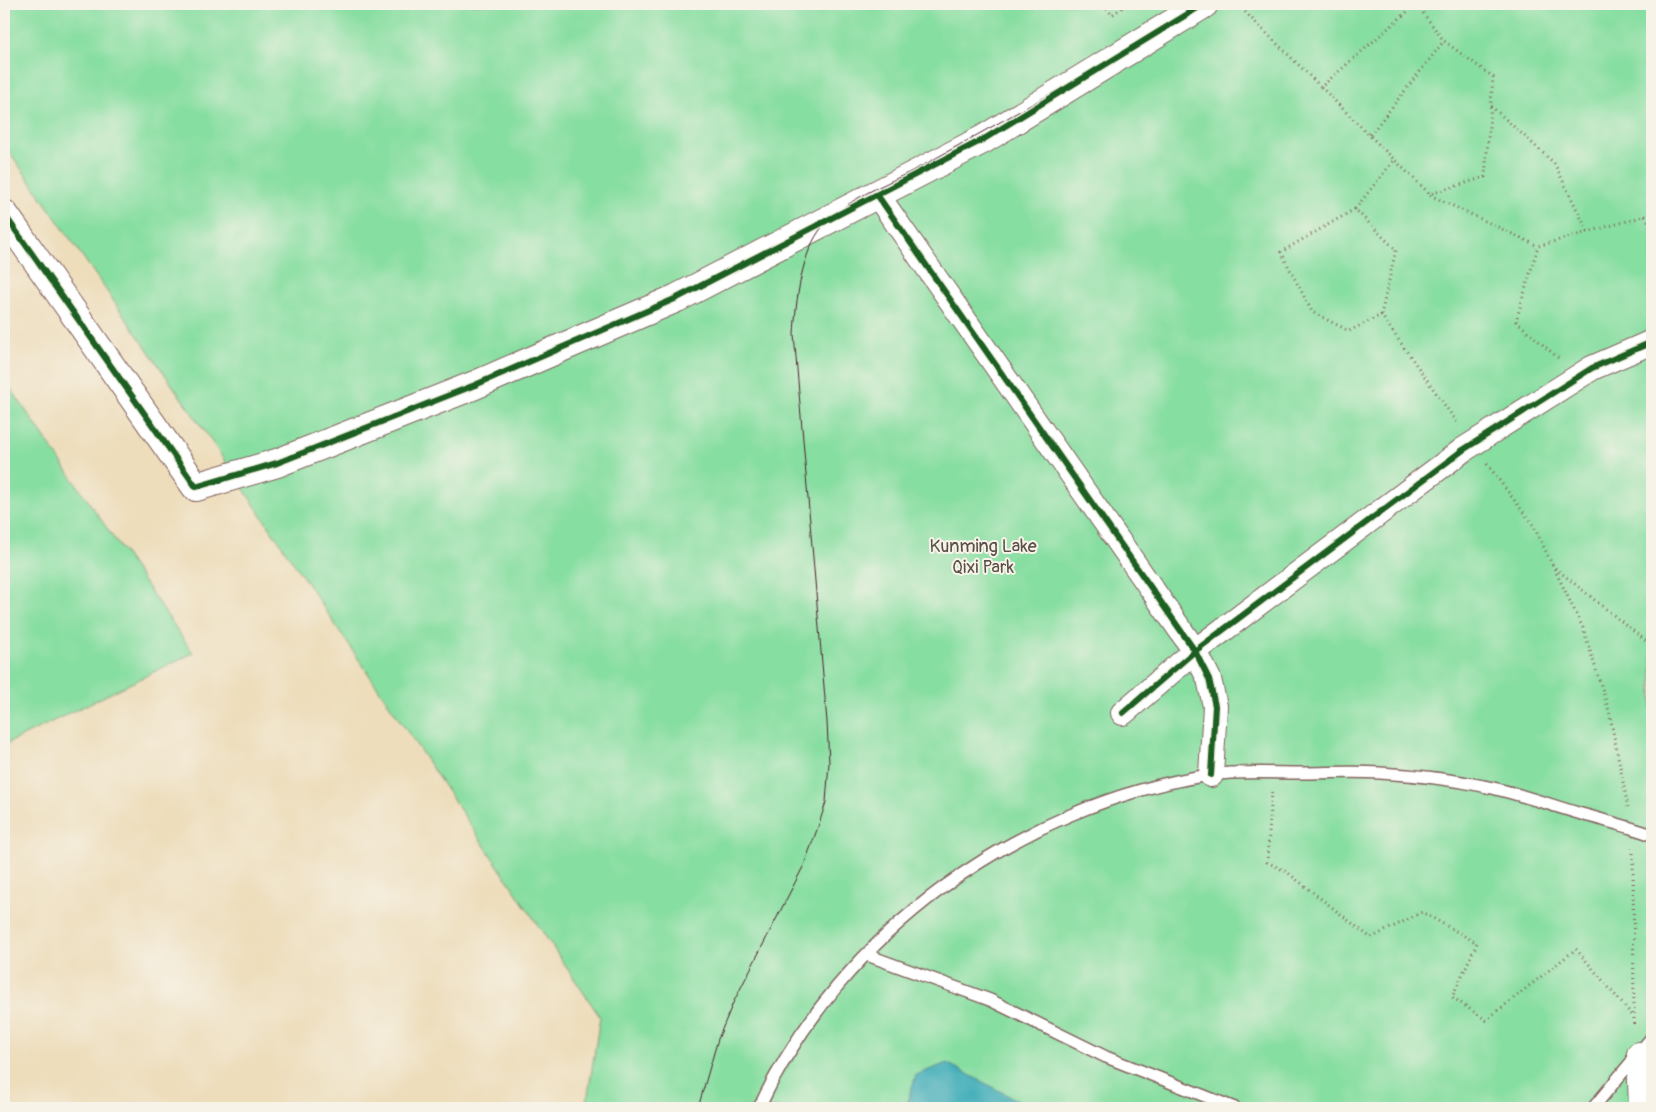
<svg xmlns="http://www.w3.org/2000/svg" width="1656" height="1112" viewBox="0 0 1656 1112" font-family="Pangolin,sans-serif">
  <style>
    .green { fill: #87dea1; stroke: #687e66 }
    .water { fill: #3aabb7; stroke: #426571 }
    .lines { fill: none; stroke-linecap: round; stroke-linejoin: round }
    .service-casing { stroke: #83625d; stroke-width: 14 }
    .minor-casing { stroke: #83625d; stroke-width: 26 }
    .tertiary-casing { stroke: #83625d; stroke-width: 30 }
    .path { stroke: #83625d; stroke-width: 3; stroke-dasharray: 1 4; stroke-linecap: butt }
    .service { stroke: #fff; stroke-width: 11 }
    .minor { stroke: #fff; stroke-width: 24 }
    .tertiary { stroke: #fff; stroke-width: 28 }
    .tram { stroke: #4a1f2b; stroke-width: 1 }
    .cycleway-casing { stroke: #f7f3e8; stroke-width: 9 }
    .cycleway { stroke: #1b5e20; stroke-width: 6 }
    .labels { text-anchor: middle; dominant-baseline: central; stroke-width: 4; stroke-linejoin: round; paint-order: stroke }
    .park-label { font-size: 18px; fill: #594f48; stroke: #f7f3e8 }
  </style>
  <rect width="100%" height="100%" fill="#f7f3e8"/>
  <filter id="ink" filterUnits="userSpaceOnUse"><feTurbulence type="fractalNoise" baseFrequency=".02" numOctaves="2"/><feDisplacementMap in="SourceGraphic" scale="10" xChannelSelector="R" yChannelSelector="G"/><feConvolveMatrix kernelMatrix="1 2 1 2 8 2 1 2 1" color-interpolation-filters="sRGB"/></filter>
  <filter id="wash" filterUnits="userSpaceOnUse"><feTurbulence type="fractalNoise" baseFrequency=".0096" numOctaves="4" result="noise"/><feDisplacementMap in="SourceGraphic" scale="20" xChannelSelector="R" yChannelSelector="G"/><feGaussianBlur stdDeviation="1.12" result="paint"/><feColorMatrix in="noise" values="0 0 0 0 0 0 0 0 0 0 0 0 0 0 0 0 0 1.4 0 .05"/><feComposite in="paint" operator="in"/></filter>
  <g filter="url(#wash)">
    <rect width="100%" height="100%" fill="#edddbb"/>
    <!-- green -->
    <g class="green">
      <path d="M4,4H1652V1108H586L600,1017L210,439L4,144Z"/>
      <path d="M4,379L193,653L4,745Z"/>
    </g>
    <!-- water -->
    <path class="water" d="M947,1063L1032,1108H905L916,1075Z"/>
  </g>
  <g filter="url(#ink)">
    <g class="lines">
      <!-- service casing -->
      <g class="service-casing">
        <g id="service">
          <path d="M867,955L990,1000L1106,1057L1235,1108"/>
          <path d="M759,1108C841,933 1019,805 1209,775C1239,771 1271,773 1302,773C1328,773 1354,771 1380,773C1414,775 1450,779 1483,786C1515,792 1547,804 1578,813C1602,820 1628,826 1652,835"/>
          <path d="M1593,1108L1652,1037"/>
        </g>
      </g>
      <!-- minor casing -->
      <g class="minor-casing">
        <g id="minor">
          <path d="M878,196L1195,651L1209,679L1215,706L1211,775"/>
          <path d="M1123,713L1195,651L1463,450L1592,368L1652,342"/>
          <path d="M1639,1054L1641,1108"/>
        </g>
      </g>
      <!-- tertiary casing -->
      <g class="tertiary-casing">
        <path id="tertiary" d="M4,214L196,487L277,463L475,385L677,298L984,139L1204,4"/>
      </g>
      <!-- path -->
      <g class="path">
        <path d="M1104,4L1112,15L1127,4"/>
        <path d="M1239,4L1246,13L1321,87L1416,4"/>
        <path d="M1417,5L1444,41"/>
        <path d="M1321,87C1357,123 1393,159 1430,194L1485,177L1493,77L1444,41L1370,135"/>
        <path d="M1491,106L1554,163L1588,232"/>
        <path d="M1430,195L1538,246"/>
        <path d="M1355,209L1394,160"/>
        <path d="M1381,315L1396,250L1355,209L1281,252L1312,312L1349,331L1381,315L1458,424"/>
        <path d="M1558,358L1516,321L1538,246L1645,216L1652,229"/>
        <path d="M1487,464L1533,525L1583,628L1609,711L1628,807"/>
        <path d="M1555,568L1652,646"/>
        <path d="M1272,792L1267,862L1287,872L1371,938L1422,912L1477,943L1452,997L1486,1020L1576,949L1632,1015"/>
        <path d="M1633,848L1634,1027"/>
      </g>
      <!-- service -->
      <use href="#service" class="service"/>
      <!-- minor -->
      <use href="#minor" class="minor"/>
      <!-- tertiary -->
      <use href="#tertiary" class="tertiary"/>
      <!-- tram -->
      <path class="tram" d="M698,1108L718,1039L733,1003L804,865L818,827L826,802L829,763L827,722L794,334C796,301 801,252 823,226C850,195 894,182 929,162C1017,112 1112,62 1195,4"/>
      <!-- cycleway casing -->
      <g class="cycleway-casing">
        <g id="cycleway">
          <path d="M878,196L1195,651L1209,679L1215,706L1211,775"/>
          <path d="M4,214L196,487L277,463L475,385L677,298L984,139L1204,4"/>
          <path d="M1123,713L1195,651L1463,450L1592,368L1652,342"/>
        </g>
      </g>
      <!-- cycleway -->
      <use href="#cycleway" class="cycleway"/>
    </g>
  </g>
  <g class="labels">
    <!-- park labels -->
    <g class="park-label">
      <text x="983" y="546">Kunming Lake<tspan x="983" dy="21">Qixi Park</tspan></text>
    </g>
  </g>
  <!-- margin -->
  <rect width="1656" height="1112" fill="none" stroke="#f7f3e8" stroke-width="20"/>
</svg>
